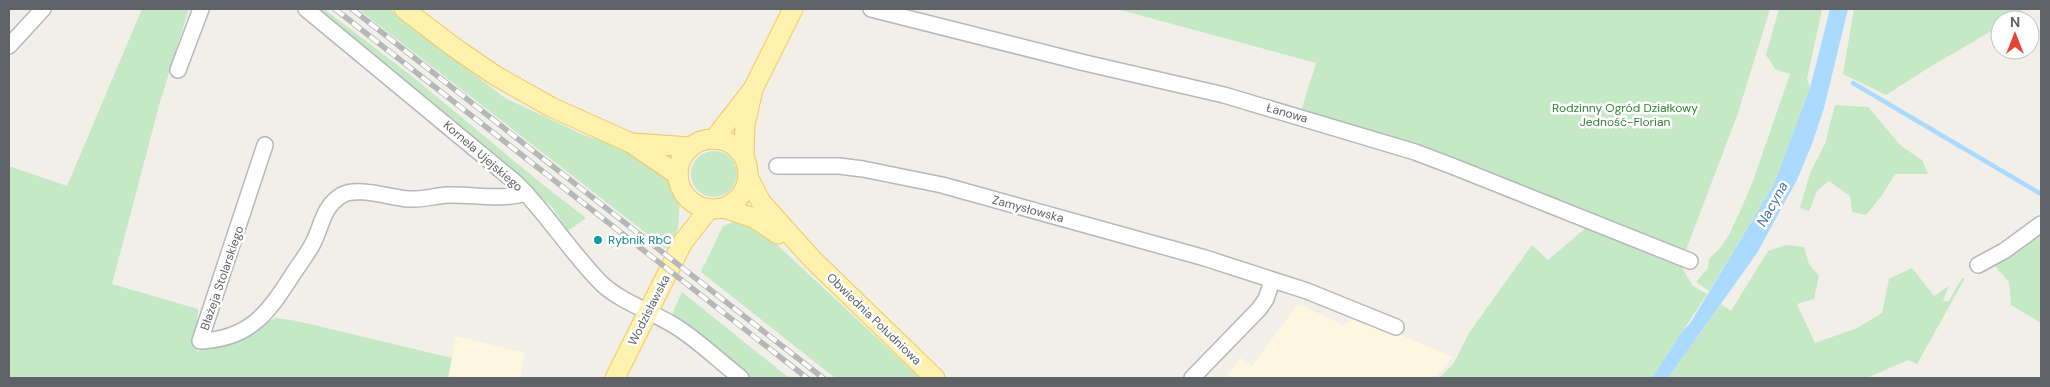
<svg xmlns="http://www.w3.org/2000/svg" width="2050" height="387" viewBox="0 0 2050 387" font-family="'DM Sans',sans-serif">
  <style>
    .commercial { fill: #fef7e0 }
    .green { fill: #c5e8c5 }
    .water { fill: #aadaff }
    .lines { fill: none; stroke-linecap: round; stroke-linejoin: round }
    .stream { stroke: #aadaff; stroke-width: 4.5 }
    .minor-casing { stroke: #b5b8bc; stroke-width: 18 }
    .major-casing { stroke: #f2c960; stroke-width: 21 }
    .minor { stroke: #fff; stroke-width: 15 }
    .major { stroke: #fff2af; stroke-width: 19 }
    .rail-casing { stroke: #b6b7b8; stroke-width: 5.5 }
    .rail { stroke: #fff; stroke-width: 4; stroke-dasharray: 11; stroke-linecap: butt }
    .culture-dot { fill: #0f9aa8; stroke: #fff; stroke-width: 2 }
    .labels { text-anchor: middle; dominant-baseline: central; stroke-width: 5; stroke-linejoin: round; paint-order: stroke }
    .park-label { font-size: 12px; fill: #348238; stroke: #fff }
    .street-label { font-size: 12px; fill: #5f6368; stroke: #fff }
    .culture-label { font-size: 12px; fill: #0d838f; stroke: #fff; text-anchor: start }
    .water-label { font-size: 14px; font-style: italic; fill: #4174aa; stroke: #fff }
  </style>
  <rect width="100%" height="100%" fill="#f1efe8"/>
  <!-- commercial -->
  <g class="commercial">
    <path d="M1298,304L1344,325L1357,317L1453,357L1434,378H1225L1241,358L1252,366Z"/>
    <path d="M456,336L525,353L520,378H448Z"/>
  </g>
  <!-- green -->
  <g class="green">
    <path d="M142,9H189L160,102L112,284L198,309L197,352L276,318L297,321L452,358L448,378H9V166L67,186Z"/>
    <path d="M314,9H324L413,77L537,180L586,218L568,231L552,207L515,175L388,66Z"/>
    <path d="M358,9H390L505,98L584,135L636,152L669,175L680,199L678,228L669,251Z"/>
    <path d="M1117,9H1770L1738,113L1686,250L1580,209L1301,111L1316,63Z"/>
    <path d="M1779,9H1822L1807,79L1810,88L1774,184L1709,291L1696,282L1708,268L1709,259L1719,249L1729,235L1742,207L1753,181L1790,74L1775,69L1766,55Z"/>
    <path d="M1854,9H2023C2018,19 2010,20 2000,20V26L1928,68L1886,95L1843,74Z"/>
    <path d="M1835,105L1868,107L1901,146L1922,160L1928,174H1895L1883,194L1866,215L1852,212L1850,196L1829,181L1817,191L1809,211L1800,208L1810,173L1825,144Z"/>
    <circle cx="714" cy="174" r="23"/>
    <path d="M733,222L752,228L772,240L920,378H835L701,272L723,226Z"/>
    <path d="M1588,226L1679,263L1693,286L1707,294L1652,378H1439L1454,363L1469,333L1532,245L1548,260Z"/>
    <path d="M2041,230V323L2011,305L2009,282L1995,266Z"/>
    <path d="M1786,245L1804,247L1809,264L1819,276L1814,299L1797,304L1815,343L1857,328L1882,313L1889,279L1912,268L1934,296L1949,286L1943,300L1948,302L1962,278H1965L1917,364L1908,360L1867,378H1668L1721,304L1731,311L1768,251Z"/>
    <path d="M682,292L789,378H749L672,314Z"/>
  </g>
  <!-- water -->
  <path class="water" d="M1830,9H1848L1824,108L1812,144L1797,180L1757,253L1668,378H1652L1682,332L1691,322L1774,184L1810,88Z"/>
  <g class="lines">
    <!-- stream -->
    <path class="stream" d="M1853,83L2041,194"/>
    <!-- minor casing -->
    <g class="minor-casing">
      <g id="minor">
        <path d="M306,9L515,182C547,213 570,252 602,284C623,303 651,311 675,326C698,340 719,361 741,378"/>
        <path d="M871,9L1081,62L1224,95L1415,152L1452,166L1690,261"/>
        <path d="M9,46L43,9"/>
        <path d="M178,70L201,9"/>
        <path d="M265,145L200,341C250,339 268,313 293,274C300,263 310,251 315,239C323,221 324,206 342,195C358,186 391,198 409,199C422,200 434,196 447,195C473,194 501,201 526,193"/>
        <path d="M777,166H839L863,169L942,185L1205,258L1307,291L1396,327"/>
        <path d="M1978,265L2004,251L2041,224"/>
        <path d="M1192,378L1259,309L1266,299L1272,281"/>
      </g>
    </g>
    <!-- major casing -->
    <g class="major-casing">
      <g id="major">
        <path d="M404,9L455,48L496,76L551,107L631,143L678,175"/>
        <circle cx="713" cy="174" r="35"/>
        <path d="M714,139L753,89L793,9"/>
        <path d="M632,143L691,147"/>
        <path d="M744,157L745,125L752,94"/>
        <path d="M748,177L761,202L813,260L935,378"/>
        <path d="M724,208L754,218L778,234"/>
        <path d="M615,378L683,242L709,209"/>
      </g>
    </g>
    <!-- minor -->
    <use href="#minor" class="minor"/>
    <!-- major -->
    <use href="#major" class="major"/>
    <!-- rail casing -->
    <g class="rail-casing">
      <g id="rail">
        <path d="M335,9L807,378"/>
        <path d="M352,9L823,378"/>
      </g>
    </g>
    <!-- rail -->
    <use href="#rail" class="rail"/>
  </g>
  <!-- markers -->
  <circle class="culture-dot" cx="598" cy="240" r="5"/>
  <g class="labels">
    <!-- park labels -->
    <g class="park-label">
      <text x="1625" y="108">Rodzinny Ogród Działkowy<tspan x="1625" dy="14">Jedność-Florian</tspan></text>
    </g>
    <!-- street labels -->
    <g class="street-label">
      <text transform="translate(1287 113) rotate(16)">Łanowa</text>
      <text transform="translate(483 156) rotate(41)">Kornela Ujejskiego</text>
      <text transform="translate(1028 209) rotate(15)">Zamysłowska</text>
      <text transform="translate(222 278) rotate(-71)">Błażeja Stolarskiego</text>
      <text transform="translate(649 310) rotate(-63)">Wodzisławska</text>
      <text transform="translate(874 319) rotate(44)">Obwiednia Południowa</text>
    </g>
    <!-- culture labels -->
    <g class="culture-label">
      <text x="608" y="240">Rybnik RbC</text>
    </g>
    <!-- water labels -->
    <g class="water-label">
      <text transform="translate(1772 204) rotate(-61)">Nacyna</text>
    </g>
  </g>
  <!-- border -->
  <rect width="2050" height="387" fill="none" stroke="#5f6368" stroke-width="20"/>
  <!-- north arrow -->
  <g transform="translate(2015 35)"><circle r="24" fill="#ffffff" stroke="#bfc1c3"/>
  <path d="M0-4L9 19L0 12L-9 19Z" fill="#ea4335"/>
  <text y="-8" font-size="14" font-weight="bold" text-anchor="middle" fill="#5f6368">N</text>
  </g>
</svg>
